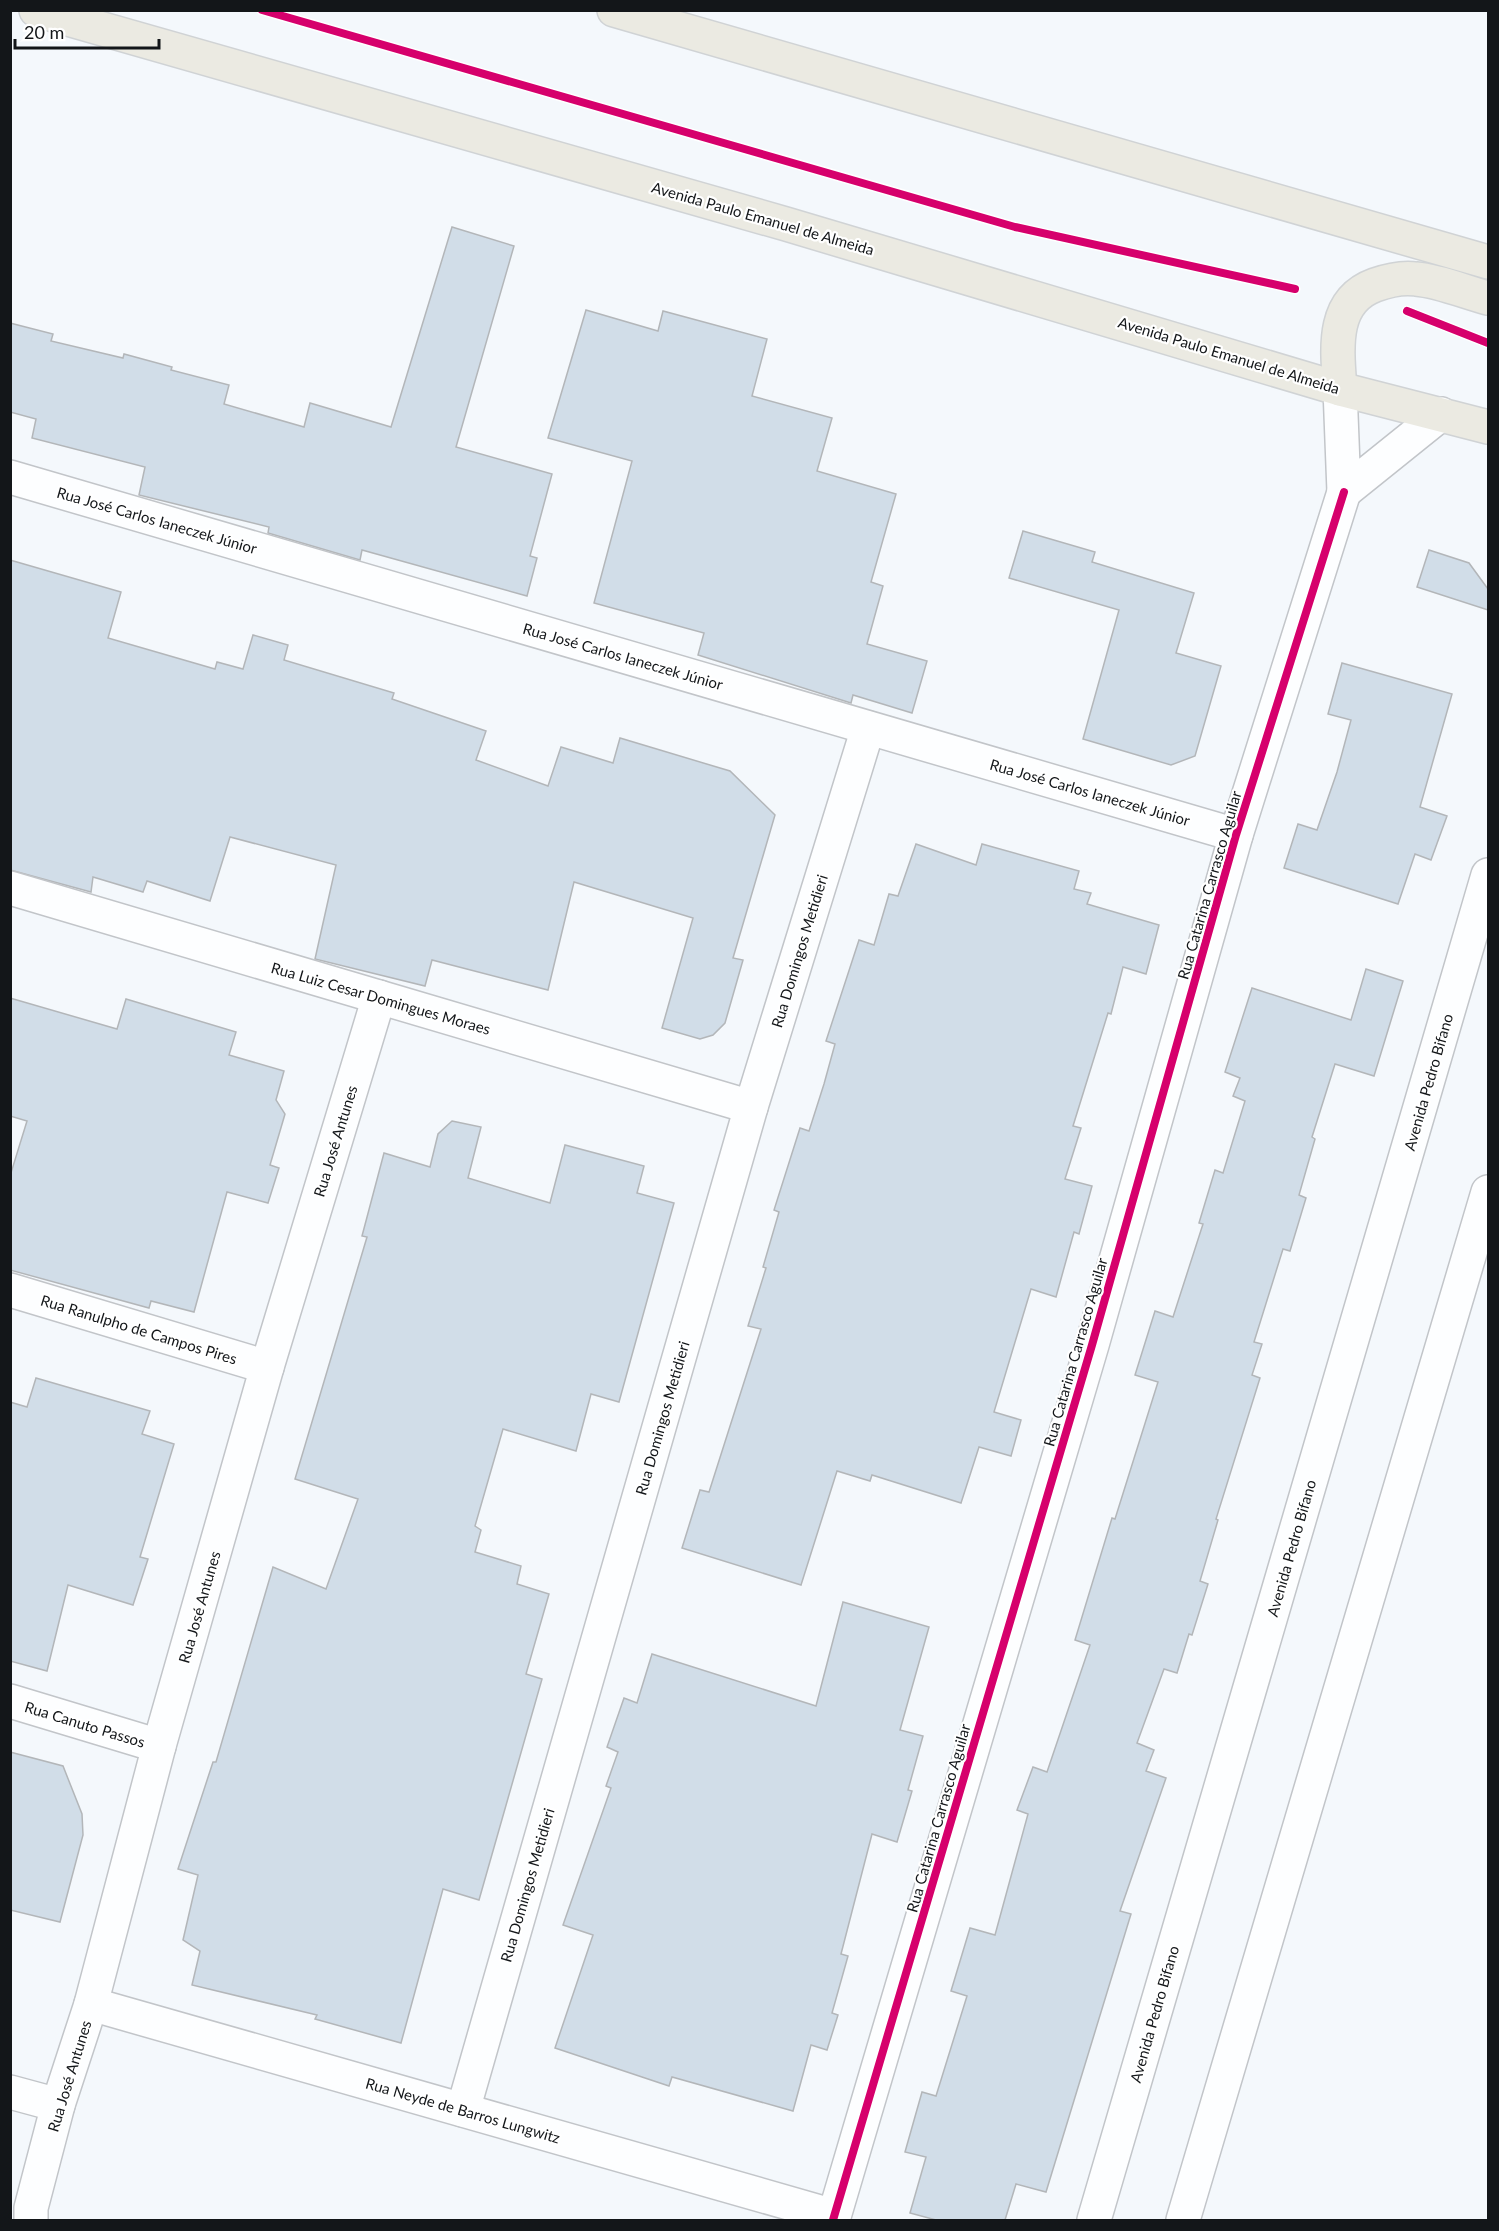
<svg xmlns="http://www.w3.org/2000/svg" width="1499" height="2231" viewBox="0 0 1499 2231" font-family="Lato,sans-serif">
  <style>
    .building { fill: #d1dde8; stroke: #b3b6b9; stroke-width: 1.5 }
    .lines { fill: none; stroke-linecap: round; stroke-linejoin: round }
    .minor-casing { stroke: #c2c5c9; stroke-width: 36 }
    .major-casing { stroke: #d0d3d5; stroke-width: 36 }
    .minor { stroke: #fdfeff; stroke-width: 33 }
    .major { stroke: #ebeae2; stroke-width: 33 }
    .cycleway-casing { stroke: #fff; stroke-width: 11 }
    .cycleway { stroke: #d6006c; stroke-width: 8 }
    .labels { text-anchor: middle; dominant-baseline: central; stroke-width: 4.5; stroke-linejoin: round; paint-order: stroke }
    .street-label { font-size: 15px; fill: #131619; stroke: #fff }
  </style>
  <rect width="100%" height="100%" fill="#f4f8fc"/>
  <!-- building -->
  <g class="building">
    <path d="M452,227L514,246L456,447L552,474L530,556L537,558L527,596L362,550L360,560L268,533L269,527L139,495L145,467L32,438L36,419L10,412V323L53,334L51,341L123,358L124,354L172,367L171,370L229,385L224,404L304,427L310,403L391,427Z"/>
    <path d="M586,310L658,331L663,311L767,339L752,396L832,418L817,471L896,494L871,582L883,586L867,644L927,661L912,713L853,695L851,703L698,655L704,633L594,603L632,461L548,438Z"/>
    <path d="M1023,531L1095,552L1092,562L1194,593L1176,653L1221,666L1195,756L1171,765L1083,739L1119,610L1009,578Z"/>
    <path d="M1429,550L1469,563L1488,589V610L1417,587Z"/>
    <path d="M10,560L121,592L108,638L215,669L217,662L243,669L253,635L288,645L284,660L394,693L392,699L486,731L476,760L548,786L561,747L613,763L620,738L730,771L775,815L733,958L743,960L725,1023L713,1035L700,1039L662,1028L693,918L574,882L548,990L432,960L425,986L315,959L336,865L230,837L210,901L147,881L143,892L93,877L91,892L10,870Z"/>
    <path d="M1342,663L1452,694L1420,807L1447,816L1431,860L1415,854L1398,904L1284,868L1298,824L1317,830L1337,772L1351,720L1328,714Z"/>
    <path d="M916,844L976,865L982,844L1079,871L1074,889L1091,893L1087,904L1159,925L1146,974L1123,967L1111,1014L1108,1013L1073,1126L1081,1128L1065,1179L1092,1186L1079,1234L1074,1232L1056,1297L1031,1289L994,1412L1021,1420L1011,1456L979,1447L961,1503L872,1475L870,1481L837,1471L801,1585L682,1548L700,1490L709,1492L761,1329L748,1326L766,1268L763,1267L779,1212L774,1210L800,1128L809,1131L824,1084L835,1044L826,1041L859,940L874,945L889,894L898,896Z"/>
    <path d="M1366,969L1403,981L1374,1076L1335,1064L1312,1137L1315,1139L1299,1195L1306,1198L1290,1251L1283,1249L1254,1342L1262,1344L1252,1375L1260,1378L1216,1519L1218,1520L1200,1581L1208,1584L1192,1635L1189,1634L1177,1673L1164,1669L1137,1743L1154,1750L1146,1771L1166,1778L1120,1911L1131,1914L1046,2192L1016,2184L1005,2220H936L910,2213L926,2157L905,2152L922,2092L936,2096L967,1996L951,1991L970,1928L995,1935L1028,1814L1017,1810L1033,1767L1047,1772L1090,1645L1075,1640L1112,1518L1115,1519L1158,1382L1135,1375L1155,1311L1173,1317L1203,1224L1199,1223L1215,1170L1223,1173L1245,1101L1233,1096L1240,1078L1225,1072L1252,988L1351,1020Z"/>
    <path d="M10,998L117,1029L126,999L236,1032L229,1055L284,1071L276,1100L285,1114L270,1165L279,1168L268,1203L227,1192L194,1312L151,1301L149,1308L10,1270V1176L27,1121L10,1116Z"/>
    <path d="M452,1121L481,1127L468,1178L550,1203L565,1145L644,1166L637,1193L674,1203L619,1402L591,1394L576,1451L503,1429L475,1526L481,1530L475,1552L521,1566L517,1584L549,1594L526,1674L542,1679L479,1900L443,1889L401,2043L315,2019L317,2015L192,1985L200,1951L183,1940L198,1875L178,1869L213,1762H216L273,1567L326,1589L358,1499L295,1479L367,1237L362,1236L384,1153L430,1167L438,1134Z"/>
    <path d="M36,1378L150,1411L142,1434L174,1444L140,1557L148,1559L133,1605L68,1585L47,1671L10,1661V1402L27,1407Z"/>
    <path d="M843,1602L929,1627L900,1730L923,1736L908,1790L912,1791L897,1842L872,1834L841,1954L848,1956L832,2013L838,2015L827,2050L811,2045L793,2111L672,2077L669,2086L555,2048L593,1935L563,1925L611,1788L606,1786L618,1752L607,1747L624,1698L637,1703L652,1654L816,1706Z"/>
    <path d="M10,1752L63,1766L82,1814L83,1835L60,1922L10,1910Z"/>
  </g>
  <g class="lines">
    <!-- minor casing -->
    <g class="minor-casing">
      <g id="minor">
        <path d="M1340,389L1344,492L1441,414"/>
        <path d="M10,477L1236,835"/>
        <path d="M10,888L751,1107"/>
        <path d="M10,1290L267,1367"/>
        <path d="M10,1701L159,1746"/>
        <path d="M91,2004L834,2216"/>
        <path d="M10,2092L58,2105"/>
        <path d="M463,2110L751,1107L868,728"/>
        <path d="M31,2220V2208L58,2105L91,2004L159,1746L267,1367L379,997"/>
        <path d="M833,2220L1092,1345L1236,835L1344,492"/>
        <path d="M1094,2220L1488,875"/>
        <path d="M1183,2220L1488,1192"/>
      </g>
    </g>
    <!-- major casing -->
    <g class="major-casing">
      <g id="major">
        <path d="M36,10L786,224L1340,389L1488,427"/>
        <path d="M614,10L1488,262"/>
        <path d="M1340,389C1337,349 1331,301 1375,285C1389,280 1402,277 1416,279C1440,281 1465,292 1488,298"/>
      </g>
    </g>
    <!-- minor -->
    <use href="#minor" class="minor"/>
    <!-- major -->
    <use href="#major" class="major"/>
    <!-- cycleway casing -->
    <g class="cycleway-casing">
      <g id="cycleway">
        <path d="M262,10L1015,227L1295,289"/>
        <path d="M1407,311L1488,343"/>
        <path d="M833,2220L1092,1345L1236,835L1344,492"/>
      </g>
    </g>
    <!-- cycleway -->
    <use href="#cycleway" class="cycleway"/>
  </g>
  <g class="labels">
    <!-- street labels -->
    <g class="street-label">
      <text transform="translate(763 218) rotate(16)">Avenida Paulo Emanuel de Almeida</text>
      <text transform="translate(1229 355) rotate(17)">Avenida Paulo Emanuel de Almeida</text>
      <text transform="translate(157 520) rotate(16)">Rua José Carlos Ianeczek Júnior</text>
      <text transform="translate(623 656) rotate(16)">Rua José Carlos Ianeczek Júnior</text>
      <text transform="translate(1090 792) rotate(16)">Rua José Carlos Ianeczek Júnior</text>
      <text transform="translate(1209 885) rotate(-74)">Rua Catarina Carrasco Aguilar</text>
      <text transform="translate(799 951) rotate(-73)">Rua Domingos Metidieri</text>
      <text transform="translate(381 998) rotate(16)">Rua Luiz Cesar Domingues Moraes</text>
      <text transform="translate(1428 1082) rotate(-74)">Avenida Pedro Bifano</text>
      <text transform="translate(335 1141) rotate(-73)">Rua José Antunes</text>
      <text transform="translate(139 1329) rotate(17)">Rua Ranulpho de Campos Pires</text>
      <text transform="translate(1075 1352) rotate(-74)">Rua Catarina Carrasco Aguilar</text>
      <text transform="translate(662 1418) rotate(-74)">Rua Domingos Metidieri</text>
      <text transform="translate(1291 1548) rotate(-74)">Avenida Pedro Bifano</text>
      <text transform="translate(199 1607) rotate(-74)">Rua José Antunes</text>
      <text transform="translate(85 1724) rotate(17)">Rua Canuto Passos</text>
      <text transform="translate(938 1818) rotate(-74)">Rua Catarina Carrasco Aguilar</text>
      <text transform="translate(527 1885) rotate(-74)">Rua Domingos Metidieri</text>
      <text transform="translate(1154 2014) rotate(-74)">Avenida Pedro Bifano</text>
      <text transform="translate(69 2076) rotate(-73)">Rua José Antunes</text>
      <text transform="translate(463 2110) rotate(16)">Rua Neyde de Barros Lungwitz</text>
    </g>
  </g>
  <!-- border -->
  <rect width="1499" height="2231" fill="none" stroke="#131619" stroke-width="24"/>
  <!-- scale -->
  <path d="M15 39v9h144v-9" fill="none" stroke="#131619" stroke-width="3"/>
  <text x="24" y="39" font-size="18" fill="#131619" stroke="#ffffff" stroke-width="4.5" paint-order="stroke">20 m</text>
</svg>
